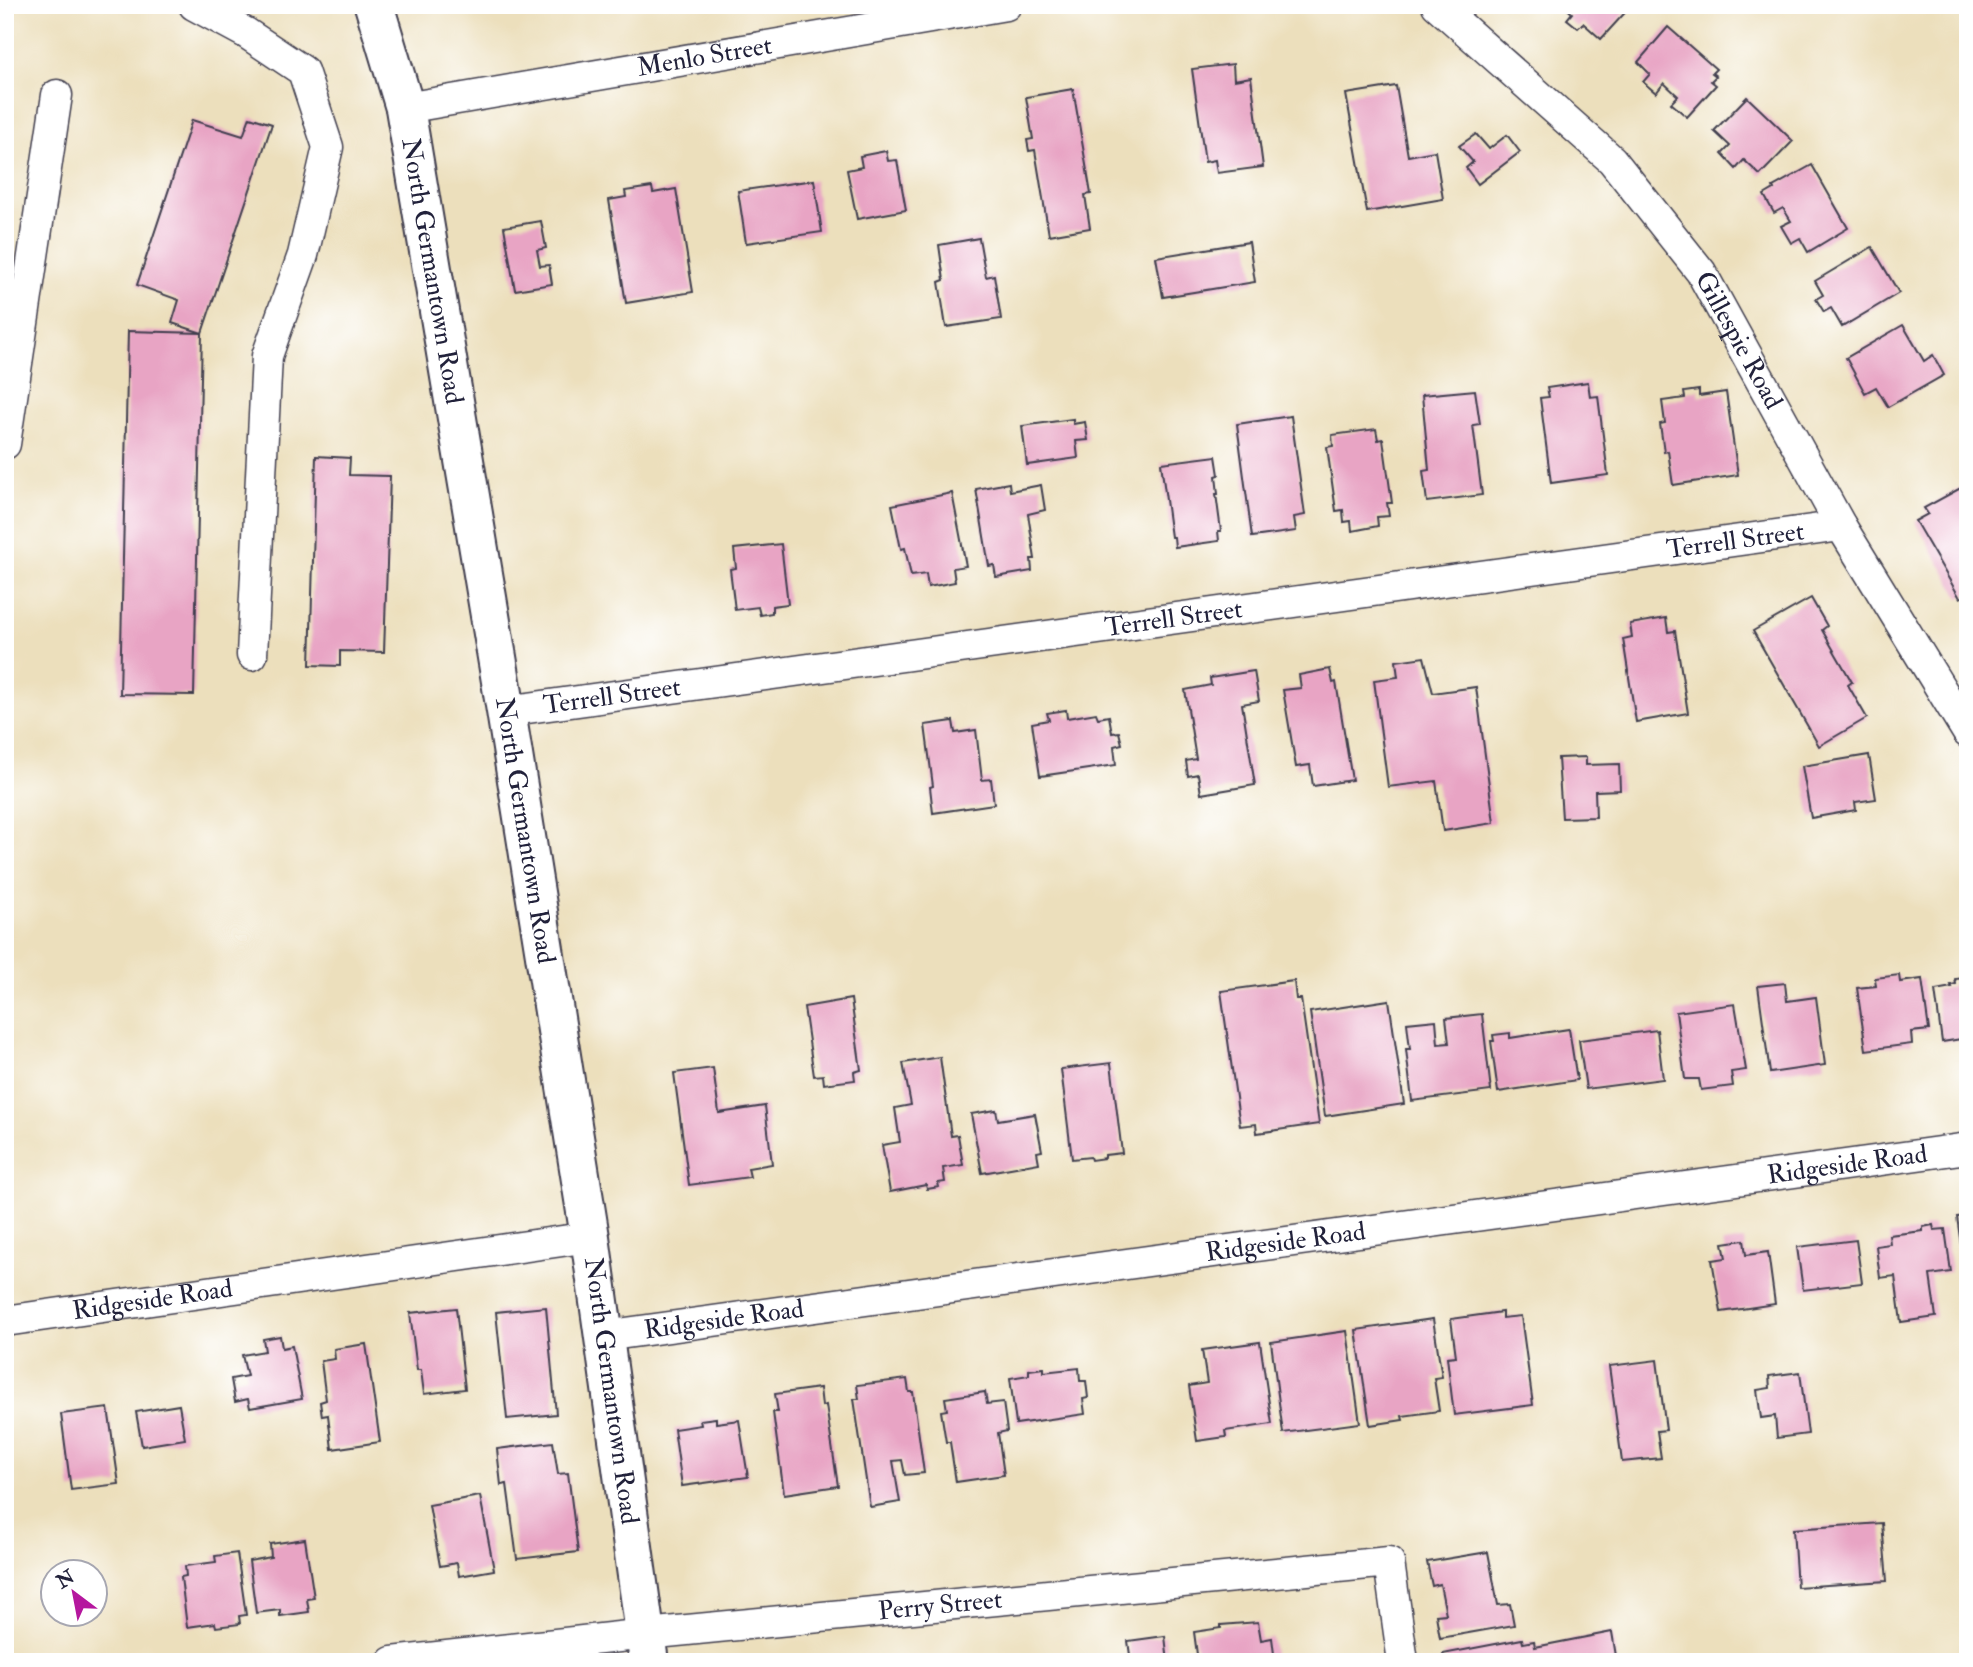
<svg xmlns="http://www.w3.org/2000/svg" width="1973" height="1667" viewBox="0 0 1973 1667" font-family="'IM FELL Double Pica',serif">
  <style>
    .building { fill: #e8a4c4 }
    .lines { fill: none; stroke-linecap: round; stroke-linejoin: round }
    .street-casing { stroke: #403e4e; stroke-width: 33 }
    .secondary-casing { stroke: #403e4e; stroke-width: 42 }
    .street { stroke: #fff; stroke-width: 30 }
    .secondary { stroke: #fff; stroke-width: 38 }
    .labels { text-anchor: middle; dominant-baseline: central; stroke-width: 5; stroke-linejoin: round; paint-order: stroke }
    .street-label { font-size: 26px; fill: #22223b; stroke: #fff }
  </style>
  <rect width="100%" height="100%" fill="#fff"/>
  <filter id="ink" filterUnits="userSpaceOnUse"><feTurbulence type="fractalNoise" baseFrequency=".0143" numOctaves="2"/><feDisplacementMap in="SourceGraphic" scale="14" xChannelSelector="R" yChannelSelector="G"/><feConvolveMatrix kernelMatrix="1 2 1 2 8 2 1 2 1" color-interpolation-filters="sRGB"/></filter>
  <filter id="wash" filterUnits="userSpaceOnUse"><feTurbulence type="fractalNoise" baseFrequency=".00686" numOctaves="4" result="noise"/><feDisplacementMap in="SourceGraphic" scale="28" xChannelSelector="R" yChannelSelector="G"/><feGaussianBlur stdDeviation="1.57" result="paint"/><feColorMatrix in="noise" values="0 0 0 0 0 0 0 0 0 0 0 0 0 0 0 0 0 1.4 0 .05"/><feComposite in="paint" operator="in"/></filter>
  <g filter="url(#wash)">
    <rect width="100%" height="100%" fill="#ecdfbc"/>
    <g id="blocks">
      <!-- building -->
      <g class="building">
        <path d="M1563,5H1632L1601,39L1583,23L1578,28L1567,19L1572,13Z"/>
        <path d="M1668,27L1716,69L1712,73L1716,76L1711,81L1716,85L1687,117L1671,103L1678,96L1664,83L1656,93L1643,82L1650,74L1638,62Z"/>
        <path d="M1233,64L1234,80L1251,77L1263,167L1217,173L1215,160L1205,162L1192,69Z"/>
        <path d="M1396,86L1408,156L1435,151L1443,199L1367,212L1346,94Z"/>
        <path d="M1073,89L1091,194L1085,195L1090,228L1049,235L1035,150L1029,151L1027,140L1033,139L1026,97Z"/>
        <path d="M1747,97L1793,141L1760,175L1744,160L1736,169L1722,154L1730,146L1714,131Z"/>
        <path d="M250,117L272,124L202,333L172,323L179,300L137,285L192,120L243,136Z"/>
        <path d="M1476,134L1489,149L1507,135L1520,152L1478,184L1466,168L1473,162L1459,146Z"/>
        <path d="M886,151L888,161L897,160L906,210L857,219L847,170L862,167L860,156Z"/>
        <path d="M1812,165L1848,228L1808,252L1800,238L1791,243L1781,226L1791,221L1783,208L1774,213L1764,195L1774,189L1773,187Z"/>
        <path d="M814,180L822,232L746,243L738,191Z"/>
        <path d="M652,187L653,193L676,189L693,292L626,303L609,200L626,197L625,191Z"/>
        <path d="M541,221L546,248L537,250L540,266L549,265L552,284L515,290L504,227Z"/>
        <path d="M979,238L986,277L994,275L1001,319L946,327L939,282L944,280L939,245Z"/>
        <path d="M1249,242L1255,282L1163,297L1156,257Z"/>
        <path d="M1872,247L1899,293L1842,327L1831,308L1824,312L1816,299L1823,295L1815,281Z"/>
        <path d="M1903,325L1924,361L1933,355L1944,375L1888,407L1876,387L1865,393L1846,358Z"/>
        <path d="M128,331L202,333L194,695L120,694Z"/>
        <path d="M1588,382L1590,397L1598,396L1608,475L1551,483L1540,398L1549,397L1547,388Z"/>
        <path d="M1475,390L1480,424L1473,425L1482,495L1427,502L1423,471L1429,470L1422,395Z"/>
        <path d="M1699,390V396L1726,392L1738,475L1673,485L1668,451L1664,452L1660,424L1665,423L1662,401L1685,398L1684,392Z"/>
        <path d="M1291,416L1305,515L1294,517L1296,531L1252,537L1237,424Z"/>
        <path d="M1073,419V424L1085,422L1088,440L1076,441L1078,458L1027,465L1022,426Z"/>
        <path d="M1376,429L1378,440L1383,439L1392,503H1387L1389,516L1377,517L1378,526L1352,531L1351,521L1344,522L1343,510L1336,511L1327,447L1333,446L1332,435Z"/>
        <path d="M316,456L350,458L349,475L390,476L384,652L340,651V666L310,665Z"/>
        <path d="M1216,456L1219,475L1216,476L1218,494H1216L1221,531H1218L1219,541L1175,547L1174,537H1171L1161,463Z"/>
        <path d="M1009,483L1010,491L1041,485L1045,510L1028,514L1035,559H1031L1032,571L996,577L994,565L989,566L976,489Z"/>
        <path d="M1968,484V594L1960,598L1915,521L1928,514L1924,508Z"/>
        <path d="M952,493L966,566L953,568L955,582L928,587L926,574L911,576L905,548L901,549L892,505Z"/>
        <path d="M781,544L788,604L772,606V613L760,615L758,607L735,610L730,569L736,568L734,549Z"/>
        <path d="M1811,598L1827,626L1822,630L1852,682L1848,685L1867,718L1819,746L1753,631Z"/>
        <path d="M1666,618L1668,632L1675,631L1688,713L1636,722L1623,639L1632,637L1630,624Z"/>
        <path d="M1424,657L1433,693L1476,687L1494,823L1443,831L1436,781L1388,787L1374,680L1398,677L1396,661Z"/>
        <path d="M1330,669L1333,683L1336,682L1352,780L1313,786L1310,765L1296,767L1283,690L1301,688L1299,675Z"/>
        <path d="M1254,671L1259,701L1242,704L1255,785L1201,794L1198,774L1188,776L1186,761L1196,759L1185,690L1211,685L1210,678Z"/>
        <path d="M1066,710L1067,718L1096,713L1098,718L1109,716L1112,733L1119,732L1122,744L1114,746L1116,765L1040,776L1032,723L1049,720L1047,713Z"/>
        <path d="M953,721L955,733L976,730L982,780L991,779L994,804L933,813L930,787L933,786L925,725Z"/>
        <path d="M1869,755L1876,799L1855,802L1856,810L1811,818L1802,766Z"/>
        <path d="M1586,757V765L1619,764L1620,790L1595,791L1596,817L1562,818L1558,758Z"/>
        <path d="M1899,975L1900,982L1922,979L1929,1030L1911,1032L1912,1044L1866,1050L1857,988L1876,986L1875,978Z"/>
        <path d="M1964,978V983L1968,982V1038L1942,1042L1935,990L1952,987L1951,985L1956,984L1955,979Z"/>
        <path d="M1294,981L1296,999H1301L1319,1124L1257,1133L1256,1124L1240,1126L1221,991Z"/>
        <path d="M1785,983L1787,1001L1816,997L1825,1065L1770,1073L1758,986Z"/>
        <path d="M851,999L861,1070L854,1072L855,1080L824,1084L823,1075L814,1076L804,1007Z"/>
        <path d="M1389,1000L1404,1104L1325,1116L1310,1012Z"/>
        <path d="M1735,1004L1746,1070L1731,1072L1733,1086L1701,1090L1699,1079H1685L1676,1012Z"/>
        <path d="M1482,1014L1491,1091L1412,1101L1406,1049H1410L1407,1023L1436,1020L1438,1044L1449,1043L1446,1018Z"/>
        <path d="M1569,1029L1577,1080L1498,1092L1491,1041H1494L1493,1035L1510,1033V1038Z"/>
        <path d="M1657,1030L1663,1079L1586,1089L1579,1040Z"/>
        <path d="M940,1057L951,1136L958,1135L963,1165L943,1168L945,1182L938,1183L939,1187L927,1189L926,1185L890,1192L882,1145L900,1142L895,1108L911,1105L903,1063Z"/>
        <path d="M1111,1063L1122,1153L1105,1155V1158L1091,1160L1090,1157L1072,1159L1061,1069Z"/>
        <path d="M713,1068L719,1113L765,1106L772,1164L748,1168L750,1177L689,1185L674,1073Z"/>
        <path d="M996,1110L998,1120L1035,1114L1042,1151L1037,1152L1039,1163L982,1173L971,1114Z"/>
        <path d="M1968,1216V1280H1966L1957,1217Z"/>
        <path d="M1933,1225L1934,1230L1945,1229L1951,1272L1930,1275L1936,1317L1901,1322L1895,1276L1880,1278L1876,1246L1890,1244L1889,1235L1923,1231V1227Z"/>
        <path d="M1744,1240L1746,1255L1768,1252L1775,1304L1721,1312L1712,1260L1726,1258L1723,1243Z"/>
        <path d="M1856,1240L1862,1283L1803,1290L1797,1247Z"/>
        <path d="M546,1307L556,1414L507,1419L496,1312Z"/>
        <path d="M456,1308L465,1389L424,1394L421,1370H417L410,1313Z"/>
        <path d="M1502,1312V1318L1521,1316L1533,1405L1454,1415L1447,1357L1456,1356L1451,1319Z"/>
        <path d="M1433,1319L1442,1377L1434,1378L1439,1411L1402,1416L1403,1420L1370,1425L1356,1330Z"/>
        <path d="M1347,1331L1360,1423L1283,1433L1271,1342Z"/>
        <path d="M280,1336L282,1348L292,1346L302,1399L250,1408L248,1399L235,1402L231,1379L247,1376L242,1355L265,1351L263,1339Z"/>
        <path d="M1260,1342L1272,1424L1225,1431L1226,1437L1197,1441L1189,1386L1207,1383L1202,1350Z"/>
        <path d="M366,1344L380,1442L332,1449L328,1415L322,1416L320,1402L326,1400L321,1361L335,1359L334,1349Z"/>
        <path d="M1657,1360L1666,1430L1657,1431L1661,1458L1622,1462L1609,1366Z"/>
        <path d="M1044,1368V1372L1079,1368L1080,1381H1086L1088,1398L1083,1399L1085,1414L1016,1424L1010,1378L1029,1375V1370Z"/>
        <path d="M1800,1372L1808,1434L1777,1438L1775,1416L1761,1418L1757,1390L1770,1388L1769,1376Z"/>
        <path d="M907,1379L909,1392H913L924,1473L905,1475L902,1460L893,1461L900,1502L870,1507L854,1399H859L857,1385Z"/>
        <path d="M820,1388L822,1406L826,1405L838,1486L784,1494L773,1412H778L775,1394Z"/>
        <path d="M985,1392L987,1404L1003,1402L1007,1431L998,1433L1004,1475L956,1482L950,1442H946L941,1411L947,1410L945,1398Z"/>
        <path d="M179,1405L185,1439L142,1446L136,1412Z"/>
        <path d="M108,1408L119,1484L71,1490L61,1414Z"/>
        <path d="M716,1418V1423L739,1420L748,1477L682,1486L674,1429L701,1425L700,1420Z"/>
        <path d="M553,1442L558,1474L568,1473L578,1552L517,1559L507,1484L501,1485L497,1449Z"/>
        <path d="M480,1496L494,1570L459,1576L457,1563L440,1566L429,1505Z"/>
        <path d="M1882,1523L1887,1581L1797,1587L1793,1529Z"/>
        <path d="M305,1539L314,1598L307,1599L309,1612L280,1616V1610L256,1613L249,1561L271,1557L270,1544Z"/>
        <path d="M1488,1552L1498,1605L1510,1604L1514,1625L1440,1638L1436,1615L1446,1614L1440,1584L1432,1586L1427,1562Z"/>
        <path d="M237,1553L246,1615L239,1616L240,1624L216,1627L215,1623L187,1627L181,1577L186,1576L185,1566L216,1562L215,1556Z"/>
        <path d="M1258,1622L1261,1640L1272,1638L1275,1662H1198L1194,1632L1221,1628V1625Z"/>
        <path d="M1612,1632L1617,1662H1445L1443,1654L1522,1639L1523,1643L1534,1641L1535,1647Z"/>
        <path d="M1165,1636L1168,1662H1131L1128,1641Z"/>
      </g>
    </g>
  </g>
  <g filter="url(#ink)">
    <use href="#blocks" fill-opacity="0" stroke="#403e4e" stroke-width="2"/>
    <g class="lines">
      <!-- street casing -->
      <g class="street-casing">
        <g id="street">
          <path d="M194,5L246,33L303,71L328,147L303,255L267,356L252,655"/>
          <path id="s1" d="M1437,5L1612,160L1701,272L1841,526L1968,733"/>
          <path id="s2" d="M405,108L1006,5"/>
          <path d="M5,444L57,95"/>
          <path id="s3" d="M506,711L1841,526"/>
          <path id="s4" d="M5,1321L590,1237"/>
          <path id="s5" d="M604,1336L1968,1148"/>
          <path id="s6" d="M392,1662L646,1634L1389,1562L1403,1662"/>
        </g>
      </g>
      <!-- secondary casing -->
      <g class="secondary-casing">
        <g id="secondary">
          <path id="s7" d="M374,5L405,108L506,711L590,1237L649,1662"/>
        </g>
      </g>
      <!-- street -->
      <use href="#street" class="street"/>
      <!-- secondary -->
      <use href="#secondary" class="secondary"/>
    </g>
  </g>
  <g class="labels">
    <!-- street labels -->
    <g class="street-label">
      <text stroke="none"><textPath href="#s2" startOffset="304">Menlo Street</textPath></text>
      <text stroke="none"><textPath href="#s7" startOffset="273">North Germantown Road</textPath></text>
      <text stroke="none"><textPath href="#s1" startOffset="455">Gillespie Road</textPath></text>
      <text stroke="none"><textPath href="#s3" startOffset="1241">Terrell Street</textPath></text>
      <text stroke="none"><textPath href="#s3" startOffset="674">Terrell Street</textPath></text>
      <text stroke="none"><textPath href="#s3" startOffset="107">Terrell Street</textPath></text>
      <text stroke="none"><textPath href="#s7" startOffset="840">North Germantown Road</textPath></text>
      <text stroke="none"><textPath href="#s5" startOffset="1255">Ridgeside Road</textPath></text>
      <text stroke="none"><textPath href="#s5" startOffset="688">Ridgeside Road</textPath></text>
      <text stroke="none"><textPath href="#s4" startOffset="149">Ridgeside Road</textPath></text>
      <text stroke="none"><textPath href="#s5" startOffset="121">Ridgeside Road</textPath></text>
      <text stroke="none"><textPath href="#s7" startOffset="1407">North Germantown Road</textPath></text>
      <text stroke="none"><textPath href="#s6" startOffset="551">Perry Street</textPath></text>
    </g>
  </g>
  <!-- margin -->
  <rect width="1973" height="1667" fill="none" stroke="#fff" stroke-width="28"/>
  <!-- north arrow -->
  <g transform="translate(74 1593) rotate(328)"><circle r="33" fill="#ffffff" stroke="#a7a7b1" stroke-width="2"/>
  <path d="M0-5L12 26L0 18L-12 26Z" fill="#b5179e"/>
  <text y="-10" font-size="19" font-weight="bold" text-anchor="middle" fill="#22223b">N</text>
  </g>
</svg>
